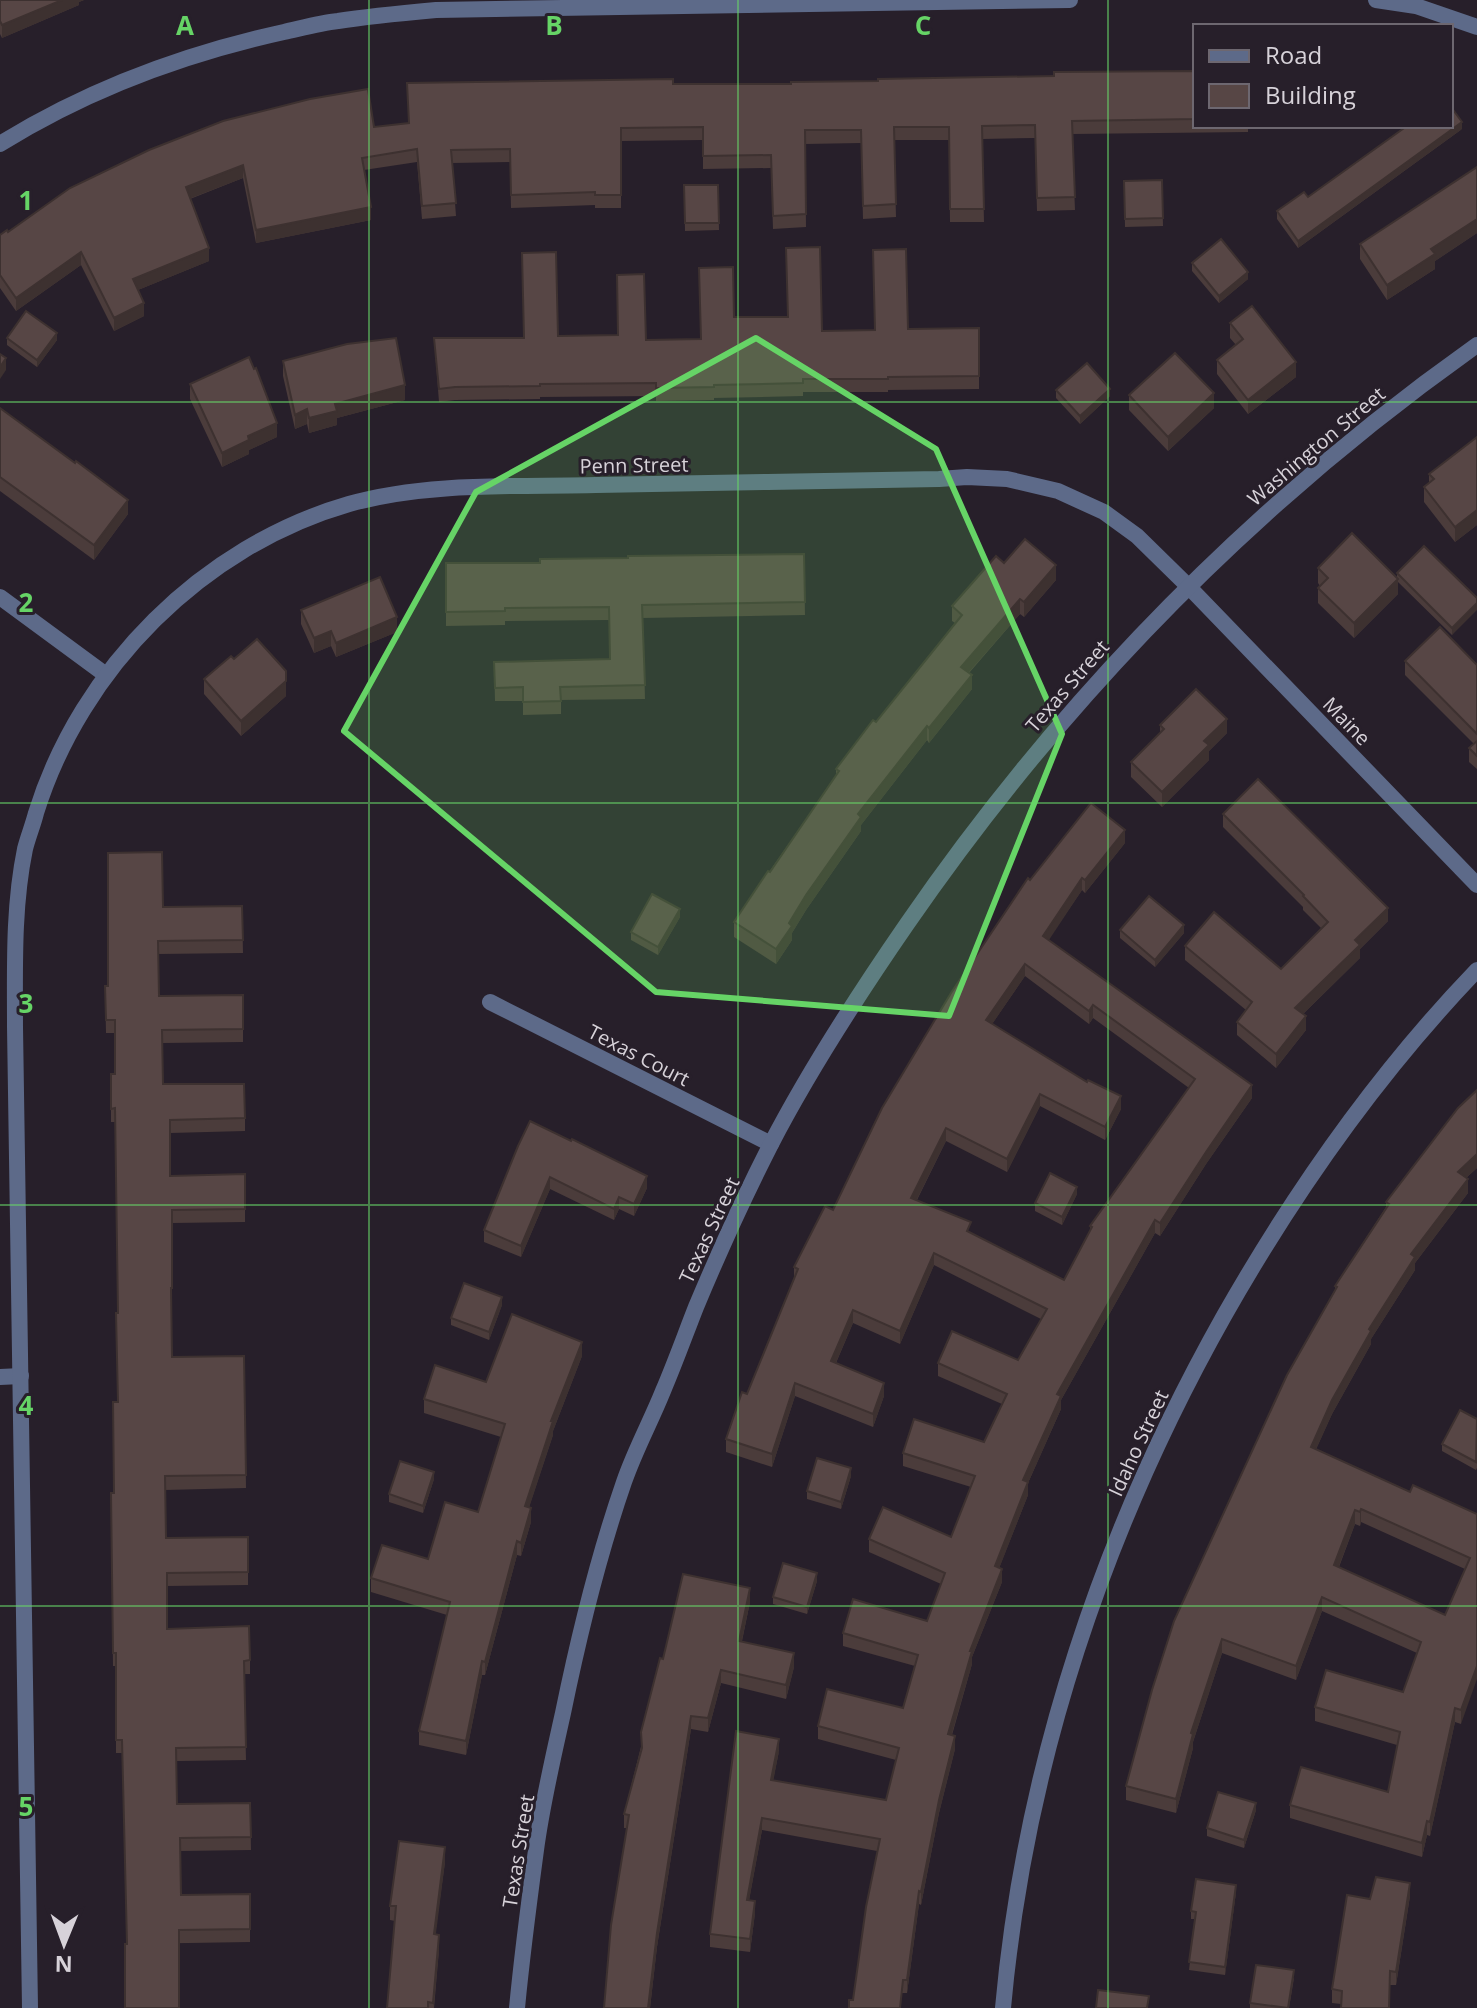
<svg xmlns="http://www.w3.org/2000/svg" width="1477" height="2008" viewBox="0 0 1477 2008" font-family="'Open Sans',sans-serif">
  <style>
    .lines { fill: none; stroke-linecap: round; stroke-linejoin: round }
    .minor { stroke: #5d6a89; stroke-width: 16 }
    .wall { fill: #4b3c3b; fill-rule: evenodd }
    .shaded-wall { fill: #3d3130 }
    .building { fill: #574645; stroke: #3d3130; stroke-width: 2; fill-rule: evenodd }
    .marked { fill: #66d466; fill-opacity: 0.2; stroke: #66d466; stroke-width: 6; stroke-linejoin: round }
    .grid { fill: none; stroke: #66d466; stroke-width: 2; stroke-opacity: 0.55 }
    .labels { text-anchor: middle; dominant-baseline: central; stroke-width: 6; stroke-linejoin: round; paint-order: stroke }
    .street-label { font-size: 20px; fill: #d7d2d9; stroke: #271f2a }
    .grid-label { font-size: 26px; text-anchor: middle; font-weight: bold; fill: #66d466; stroke: #271f2a; stroke-width: 6; stroke-linejoin: round; paint-order: stroke }
  </style>
  <rect width="100%" height="100%" fill="#271f2a"/>
  <g class="lines">
    <!-- minor -->
    <g class="minor">
      <path d="M1376,0L1416,6L1477,27"/>
      <path d="M0,144C87,90 184,54 284,32C302,28 320,23 338,21C370,16 403,13 436,10L1070,0"/>
      <path d="M0,597L106,675"/>
      <path d="M490,1002L771,1144"/>
      <path d="M0,1377L21,1376"/>
      <path d="M30,2008L15,1027C15,968 13,907 25,849C28,837 33,825 36,813C81,668 203,546 349,504C427,482 516,487 596,485C710,483 825,481 939,479L967,477L1007,479L1058,491L1104,512L1137,536L1188,586L1477,885"/>
      <path d="M517,2008C522,1955 529,1902 536,1850C542,1804 553,1758 563,1713C579,1635 598,1557 624,1482C635,1450 651,1421 663,1391C675,1363 685,1335 696,1307C719,1252 744,1197 771,1144C811,1067 858,995 907,924C1062,699 1254,503 1477,345"/>
      <path d="M1003,2008C1025,1764 1104,1529 1224,1316C1295,1191 1377,1074 1477,970"/>
    </g>
  </g>
  <!-- wall -->
  <g class="wall">
    <path d="M0,0H84L79,2V5L2,38L0,34Z"/>
    <path d="M1195,71V126H1266H1248V132L1072,134L1075,210L1037,211L1035,138L982,139L984,222H950L949,140H894L896,217L863,219L861,143L805,144L806,227L773,229L771,168L703,169V140L621,141V208H595V205L511,208L510,162L452,163L456,216L422,219L417,162L364,170L371,220L256,243L243,178L190,199L209,261L138,290L144,316L114,331L81,265L16,311L0,288V235L374,127L409,123L407,83L791,84Z"/>
    <path d="M1462,129L1298,248L1277,219V211Z"/>
    <path d="M1477,167V233L1435,261V269L1387,300L1360,259V244Z"/>
    <path d="M1162,180L1163,226L1125,227L1124,181Z"/>
    <path d="M684,185H718L719,230L685,231Z"/>
    <path d="M1192,263L1248,279L1219,303L1192,271Z"/>
    <path d="M734,317L822,331L979,328V389L888,390V392H803V396L714,398V400L656,401V396L540,397V399L455,400L439,402L434,338H524L558,336L646,340L701,339Z"/>
    <path d="M1230,323L1296,377L1248,414L1217,374V360L1236,345L1230,338Z"/>
    <path d="M7,338L57,340L37,367L7,345Z"/>
    <path d="M283,361L405,400L337,418V425L309,433L307,424L295,429L283,376Z"/>
    <path d="M190,384L277,437L249,450V454L222,467L190,399Z"/>
    <path d="M1056,390L1110,396L1080,424L1056,398Z"/>
    <path d="M1129,395L1214,408L1168,451L1129,410Z"/>
    <path d="M0,408L128,514L94,560L0,491Z"/>
    <path d="M1477,437V525L1455,542L1424,502V487L1429,483V474Z"/>
    <path d="M804,554L805,615L643,618L645,699L561,700V714L523,715V701H495L494,662L610,659L609,620L505,621V625L446,626V563H540L628,558Z"/>
    <path d="M1004,563L1056,580L1024,617L1020,614L969,673L972,689L929,743L927,740L861,825V831L806,910L792,933V940L776,964L734,937V922L836,776V769L876,722L955,623L952,621V606Z"/>
    <path d="M1318,568L1397,577V573L1477,598L1452,635L1398,582V594L1354,638L1318,603V588L1320,586L1318,583Z"/>
    <path d="M301,610L397,632L336,657L331,646L314,653L301,624Z"/>
    <path d="M234,659L286,696L241,736L204,694V679Z"/>
    <path d="M1405,661L1477,665V769L1469,762V748L1474,744L1405,675Z"/>
    <path d="M1160,725L1227,733L1209,751V760L1162,807L1131,777V762L1160,733Z"/>
    <path d="M1223,814L1388,921L1360,949V958L1303,1014L1306,1030L1276,1068L1237,1035V1022L1246,1010L1185,960V946L1281,969L1322,929L1303,910V907L1223,827Z"/>
    <path d="M1125,843L1085,893L1082,890L1048,940L1252,1098L1206,1164L1160,1236L1155,1233L1061,1400V1409L1028,1483V1495L999,1568L1002,1582L972,1657V1664L952,1735L955,1749L939,1813L921,1905L919,1904L907,1993H903L853,2000L877,1851L762,1830L749,1900L755,1913L750,1952L710,1947V1934L779,1751L773,1780L886,1800L896,1760L818,1739V1726L903,1708L915,1666L843,1646V1633L927,1621L941,1584L869,1552V1539L951,1537L971,1487L903,1466V1453L984,1442L1002,1404L938,1376V1363L1018,1360L1041,1319L934,1265L900,1344L853,1323L836,1363L884,1396L873,1427L795,1396L772,1467L726,1452V1439L747,1394L794,1279V1267L833,1210L1030,880ZM1025,976L1089,1024L1093,1018L1189,1088L1090,1226V1232L1064,1280L971,1233L917,1200L946,1141L1007,1172L1040,1106L1105,1140L1121,1109L992,1024Z"/>
    <path d="M242,906L243,953L158,954L159,996L243,995V1042L163,1043V1084L245,1118V1131L170,1133V1176L245,1174V1222L172,1223V1301H171L172,1357L244,1356L246,1488L165,1490L166,1538L248,1537V1585L167,1586V1629L250,1660V1674H244L246,1760L177,1761V1804L250,1803L251,1850L180,1851L181,1895L250,1894V1942L127,1944L122,1753H116V1666H113L111,1506L114,1493L118,1402V1313L115,1122H111V1087L115,1074V1033H106L105,986H108L163,907Z"/>
    <path d="M680,917L658,955L631,940V932Z"/>
    <path d="M1120,930L1184,933L1155,967L1120,938Z"/>
    <path d="M1477,1090V1168L1466,1178L1468,1193L1415,1263V1270L1371,1339V1344L1332,1414L1316,1449L1410,1492L1477,1514L1461,1724L1455,1722L1430,1836L1427,1835L1422,1857L1290,1818V1805L1388,1792L1397,1745L1315,1721V1707L1403,1692L1417,1653L1322,1611L1296,1680L1222,1653L1193,1742V1748L1176,1813L1126,1800V1786L1335,1290V1286L1386,1207V1202ZM1361,1522L1465,1569L1445,1615L1339,1567L1355,1524L1360,1526Z"/>
    <path d="M518,1146L647,1188L634,1216L619,1209L614,1220L550,1189L521,1257L484,1242V1230Z"/>
    <path d="M1077,1194L1062,1225L1035,1211V1203Z"/>
    <path d="M502,1305L489,1340L451,1325V1318Z"/>
    <path d="M582,1356L553,1431V1435L529,1507L531,1522L521,1556L517,1555L485,1675H482L466,1755L419,1745V1731L447,1615L371,1592V1578L428,1559L478,1512L501,1437L424,1413V1399Z"/>
    <path d="M1477,1419V1468L1476,1470L1442,1451V1444Z"/>
    <path d="M851,1476L841,1509L807,1499V1491Z"/>
    <path d="M434,1479L423,1513L389,1502V1494Z"/>
    <path d="M817,1581L807,1614L773,1604V1597Z"/>
    <path d="M750,1602L742,1641L794,1667L786,1699L721,1683L708,1732L691,1729L657,1947L650,2008H604L627,1828H624V1814L663,1659Z"/>
    <path d="M1256,1810L1244,1848L1207,1836V1828Z"/>
    <path d="M445,1862L435,1935L439,1950L434,2008H387L395,1921L390,1920V1906Z"/>
    <path d="M1236,1892L1225,1975L1189,1970L1195,1919H1191V1911Z"/>
    <path d="M1410,1896L1396,1985H1390L1389,2008H1341V2004L1332,2003V1989L1370,1899Z"/>
    <path d="M1294,1978L1289,2008H1250V2003Z"/>
  </g>
  <!-- shaded-wall -->
  <g class="shaded-wall">
    <path d="M62,0H84L79,2V5L2,38V25Z"/>
    <path d="M1462,122V129L1298,248V241Z"/>
    <path d="M243,165V178L186,200V187Z"/>
    <path d="M371,207V220L256,243V230Z"/>
    <path d="M1477,219V233L1435,261V269L1387,300V285L1431,249Z"/>
    <path d="M209,248V261L133,292V279Z"/>
    <path d="M81,252V265L16,311V298Z"/>
    <path d="M1248,272V279L1219,303V296Z"/>
    <path d="M144,303V316L114,331V318Z"/>
    <path d="M57,333V340L37,367V360Z"/>
    <path d="M6,358V370L0,379V367Z"/>
    <path d="M1296,362V377L1248,414V400Z"/>
    <path d="M405,385V400L337,418V425L309,433V418L335,404Z"/>
    <path d="M1110,389V396L1080,424V416Z"/>
    <path d="M1214,393V408L1168,451V437Z"/>
    <path d="M307,409V424L295,429V415Z"/>
    <path d="M277,423V437L249,450V454L222,467V453L248,436Z"/>
    <path d="M128,500V514L94,560V545Z"/>
    <path d="M1477,510V525L1455,542V527Z"/>
    <path d="M1056,565V580L1024,617V602Z"/>
    <path d="M1398,579V594L1354,638V623Z"/>
    <path d="M1020,599V614L961,681V667Z"/>
    <path d="M1477,603V610L1452,635V628Z"/>
    <path d="M397,617V632L336,657V643Z"/>
    <path d="M331,631V646L314,653V638Z"/>
    <path d="M972,675V689L929,743V728Z"/>
    <path d="M286,681V696L241,736V721Z"/>
    <path d="M1227,719V733L1209,751V760L1162,807V792L1204,741Z"/>
    <path d="M927,726V740L861,825V831L806,910L792,933V940L776,964V949L789,923L858,814Z"/>
    <path d="M1125,830V843L1085,893V880Z"/>
    <path d="M1082,878V890L1043,949V936Z"/>
    <path d="M1388,908V921L1360,949V958L1295,1022V1008L1355,940Z"/>
    <path d="M680,909V917L658,955V947Z"/>
    <path d="M1184,925V933L1155,967V960Z"/>
    <path d="M1025,964V976L986,1033V1020Z"/>
    <path d="M1093,1005V1018L1089,1024V1011Z"/>
    <path d="M1306,1016V1030L1276,1068V1054Z"/>
    <path d="M1252,1085V1098L1206,1164L1160,1236V1223L1206,1152Z"/>
    <path d="M1040,1094V1106L1007,1172V1159Z"/>
    <path d="M1121,1096V1109L1105,1140V1127Z"/>
    <path d="M946,1128V1141L911,1211V1198Z"/>
    <path d="M1477,1154V1168L1458,1185V1172Z"/>
    <path d="M647,1176V1188L634,1216V1204Z"/>
    <path d="M550,1177V1189L521,1257V1246Z"/>
    <path d="M1468,1179V1193L1415,1263V1270L1371,1339V1344L1332,1414L1311,1461V1447L1332,1400L1369,1329L1411,1254Z"/>
    <path d="M1077,1187V1194L1062,1225V1217Z"/>
    <path d="M619,1197V1209L614,1220V1209Z"/>
    <path d="M1155,1220V1233L1061,1400V1409L1028,1483V1495L995,1579V1566L1023,1480L1057,1394Z"/>
    <path d="M934,1253V1265L900,1344V1331Z"/>
    <path d="M502,1297V1305L489,1340V1332Z"/>
    <path d="M853,1310V1323L831,1374V1361Z"/>
    <path d="M582,1342V1356L553,1431V1435L525,1520V1506L551,1421Z"/>
    <path d="M795,1383V1396L772,1467V1454Z"/>
    <path d="M884,1383V1396L873,1427V1414Z"/>
    <path d="M851,1468V1476L841,1509V1502Z"/>
    <path d="M434,1472V1479L423,1513V1506Z"/>
    <path d="M531,1508V1522L521,1556V1543Z"/>
    <path d="M1361,1509V1522L1360,1526V1512Z"/>
    <path d="M1355,1510V1524L1334,1579V1565Z"/>
    <path d="M517,1541V1555L485,1675V1662Z"/>
    <path d="M1002,1569V1582L972,1657V1664L948,1747V1734L970,1651Z"/>
    <path d="M817,1573V1581L807,1614V1607Z"/>
    <path d="M750,1588V1602L739,1654V1641Z"/>
    <path d="M1322,1597V1611L1296,1680V1666Z"/>
    <path d="M1222,1639V1653L1193,1742V1748L1176,1813V1799L1191,1733Z"/>
    <path d="M794,1653V1667L786,1699V1685Z"/>
    <path d="M482,1661V1675L466,1755V1741Z"/>
    <path d="M1477,1666V1679L1461,1724V1710Z"/>
    <path d="M721,1670V1683L708,1732V1718Z"/>
    <path d="M1455,1708V1722L1430,1836V1822Z"/>
    <path d="M691,1716V1729L657,1947L650,2008H648L657,1933Z"/>
    <path d="M955,1736V1749L939,1813L921,1905V1892L939,1800Z"/>
    <path d="M779,1739V1751L771,1793V1780Z"/>
    <path d="M1256,1803V1810L1244,1848V1840Z"/>
    <path d="M762,1818V1830L747,1912V1900Z"/>
    <path d="M1427,1821V1835L1422,1857V1843Z"/>
    <path d="M445,1847V1862L434,1949V1934Z"/>
    <path d="M1410,1883V1896L1396,1985V1972Z"/>
    <path d="M1236,1885V1892L1225,1975V1967Z"/>
    <path d="M919,1891V1904L907,1993V1980Z"/>
    <path d="M755,1901V1913L750,1952V1939Z"/>
    <path d="M439,1935V1950L433,2008V2003Z"/>
  </g>
  <!-- building -->
  <g class="building">
    <path d="M0,0H62L2,25L0,21Z"/>
    <path d="M1195,71V119L1072,121L1075,197L1037,198L1035,125L982,126L984,209H950L949,127H894L896,204L863,206L861,130H805L806,214L773,216L771,155L703,156V127L621,128V195H595V192L511,195L510,149L451,150L456,203L422,206L417,149L362,158L371,207L256,230L243,165L186,187L209,248L133,279L144,303L114,318L81,252L16,298L0,275V235L7,230L8,232L70,188L149,150L223,121L310,99L368,89L374,127L409,123L407,83L673,79V84H791V82L878,81V79L1054,76V72Z"/>
    <path d="M1451,107L1462,122L1298,241L1277,211L1304,192L1308,197L1407,126H1451Z"/>
    <path d="M1477,167V219L1431,249L1435,254L1387,285L1360,244Z"/>
    <path d="M1162,180L1163,218L1125,219L1124,181Z"/>
    <path d="M684,185H718L719,223H685Z"/>
    <path d="M1221,239L1248,272L1219,296L1192,263Z"/>
    <path d="M820,247L822,331L875,330L873,250L906,249L908,329L979,328V376L888,377V379H803V383L714,385V387L656,388V383L540,384V386L455,387L439,389L434,338H524L522,253L556,252L558,336L618,335L617,275L644,274L646,340L701,339L699,268L733,267L734,317H788L786,248Z"/>
    <path d="M1252,306L1296,362L1248,400L1217,360L1243,339L1230,323Z"/>
    <path d="M26,311L57,333L37,360L7,338Z"/>
    <path d="M396,338L405,385L335,404L337,411L309,418L307,409L295,415L283,361L347,344Z"/>
    <path d="M1175,353L1214,393L1168,437L1129,395Z"/>
    <path d="M0,354L6,358L0,367Z"/>
    <path d="M249,357L254,369L256,368L277,423L248,436L249,440L222,453L190,384Z"/>
    <path d="M1087,363L1110,389L1080,416L1056,390Z"/>
    <path d="M0,408L75,463L76,461L128,500L94,545L0,477Z"/>
    <path d="M1477,437V510L1455,527L1424,487L1434,479L1429,474Z"/>
    <path d="M1352,533L1398,579L1354,623L1318,588L1328,578L1318,568Z"/>
    <path d="M1025,539L1056,565L1024,602L1020,599L961,667L972,675L929,728L927,726L858,814L861,817L806,895L789,923L792,926L776,949L734,922L768,871L770,872L839,771L836,769L873,720L876,722L962,615L952,606L996,556L1004,563Z"/>
    <path d="M1424,546L1477,598V603L1452,628L1397,573Z"/>
    <path d="M804,554L805,602L642,605L645,685L560,687L561,701L523,702V687L495,688L494,662L610,659L609,607L505,608V611L446,612V563H540V559L628,558V556Z"/>
    <path d="M380,577L397,617L336,643L331,631L314,638L301,610Z"/>
    <path d="M1440,627L1477,665V734L1405,661Z"/>
    <path d="M257,639L286,671V681L241,721L204,679L231,656L234,659Z"/>
    <path d="M1196,689L1227,719L1204,741L1209,745L1162,792L1131,762L1164,729L1160,725Z"/>
    <path d="M1477,741V756L1469,748Z"/>
    <path d="M1258,779L1388,908L1355,940L1360,945L1295,1008L1306,1016L1276,1054L1237,1022L1252,1002L1185,946L1214,912L1281,969L1328,922L1303,896L1304,895L1223,814Z"/>
    <path d="M1091,803L1125,830L1085,880L1082,878L1043,936L1252,1085L1206,1152L1160,1223L1155,1220L1057,1394L1061,1396L1023,1480L1028,1482L995,1566L1002,1569L970,1651H972L948,1734L955,1736L939,1800L921,1892L919,1891L907,1980H903L900,2008H849V2000H853L866,1907L880,1839L762,1818L747,1900L755,1901L750,1939L710,1934L736,1731L779,1739L771,1780L886,1800L899,1748L818,1726L827,1689L903,1708L918,1655L843,1633L853,1599L927,1621L945,1573L869,1539L883,1507L951,1537L975,1476L903,1453L914,1419L984,1442L1007,1394L938,1363L952,1331L1018,1360L1047,1309L934,1253L900,1331L853,1310L831,1361L884,1383L873,1414L795,1383L772,1454L726,1439L742,1392L747,1394L798,1269L794,1267L825,1206L833,1210L882,1108L951,993L1028,878L1030,880ZM1025,964L1089,1011L1093,1005L1195,1079L1090,1226L1092,1227L1064,1280L967,1231L971,1222L911,1198L946,1128L1007,1159L1040,1094L1105,1127L1121,1096L1088,1080L1087,1082L986,1020Z"/>
    <path d="M162,852L163,907L242,906L243,940L158,941L159,996L243,995V1029L162,1030L163,1084H244L245,1118L170,1120V1176L245,1174V1209L172,1210V1288H171L172,1357L244,1356L246,1475L165,1476L166,1538L248,1537V1572L167,1573V1629L249,1626L250,1660L244,1661L246,1747L176,1748L177,1804L250,1803L251,1837L180,1838L181,1895L250,1894V1929L179,1930V2008H125V1944H127L122,1740H116V1653H113L111,1493H114L113,1402H118L116,1313H118L115,1108L111,1109V1074H115V1020H106L105,986H108V853Z"/>
    <path d="M652,894L680,909L658,947L631,932Z"/>
    <path d="M1149,896L1184,925L1155,960L1120,930Z"/>
    <path d="M1477,1090V1154L1458,1172L1468,1179L1411,1254L1415,1257L1369,1329L1371,1331L1332,1400L1311,1447L1410,1492L1413,1485L1477,1514V1666L1461,1710L1455,1708L1430,1822L1427,1821L1422,1843L1290,1805L1301,1767L1388,1792L1400,1732L1315,1707L1326,1670L1403,1692L1421,1642L1322,1597L1296,1666L1222,1639L1191,1733L1193,1734L1176,1799L1126,1786L1152,1690L1174,1621L1287,1375L1337,1287L1335,1286L1389,1204L1386,1202L1458,1108ZM1361,1509L1470,1558L1445,1615L1334,1565L1355,1510L1360,1512Z"/>
    <path d="M530,1121L571,1141L572,1139L647,1176L634,1204L619,1197L614,1209L550,1177L521,1246L484,1230L518,1146Z"/>
    <path d="M1050,1173L1077,1187L1062,1217L1035,1203Z"/>
    <path d="M464,1283L502,1297L489,1332L451,1318Z"/>
    <path d="M512,1314L582,1342L551,1421H553L525,1506L531,1508L521,1543L517,1541L485,1662L482,1661L466,1741L419,1731L450,1602L371,1578L382,1545L428,1559L445,1502L478,1512L505,1424L424,1399L435,1365L486,1382Z"/>
    <path d="M1460,1410L1477,1419L1476,1462L1442,1444Z"/>
    <path d="M817,1458L851,1468L841,1502L807,1491Z"/>
    <path d="M400,1461L434,1472L423,1506L389,1494Z"/>
    <path d="M783,1563L817,1573L807,1607L773,1597Z"/>
    <path d="M683,1574L750,1588L739,1641L794,1653L786,1685L721,1670L708,1718L691,1716L657,1933L648,2008H604L611,1925L629,1815L624,1814L642,1748L641,1732L660,1658L663,1659Z"/>
    <path d="M1218,1792L1256,1803L1244,1840L1207,1828Z"/>
    <path d="M399,1841L445,1847L434,1934L439,1935L433,2003L428,2002V2008H387L396,1906H390Z"/>
    <path d="M1376,1877L1410,1883L1396,1972L1390,1971L1389,2008H1341L1342,1991L1332,1989L1347,1895L1370,1899Z"/>
    <path d="M1196,1879L1236,1885L1225,1967L1189,1962L1196,1912L1191,1911Z"/>
    <path d="M1256,1965L1294,1970L1288,2008L1250,2003Z"/>
    <path d="M1098,1990L1149,1996L1147,2008H1096Z"/>
  </g>
  <!-- marked area -->
  <path class="marked" d="M756,338L936,449L1062,734L949,1016L656,992L344,731L476,492Z"/>
  <!-- grid -->
  <path class="grid" d="M369,0V2008M738,0V2008M1108,0V2008M0,402H1477M0,803H1477M0,1205H1477M0,1606H1477"/>
  <g class="labels">
    <!-- street labels -->
    <g class="street-label">
      <text transform="translate(1316 446) rotate(-40)">Washington Street</text>
      <text transform="translate(634 465) rotate(-1)">Penn Street</text>
      <text transform="translate(1067 686) rotate(-49)">Texas Street</text>
      <text transform="translate(1347 721) rotate(46)">Maine</text>
      <text transform="translate(639 1055) rotate(27)">Texas Court</text>
      <text transform="translate(709 1230) rotate(-65)">Texas Street</text>
      <text transform="translate(1138 1443) rotate(-65)">Idaho Street</text>
      <text transform="translate(518 1851) rotate(-81)">Texas Street</text>
    </g>
  </g>
  <g class="grid-label">
    <text x="185" y="35">A</text>
    <text x="554" y="35">B</text>
    <text x="923" y="35">C</text>
    <text x="26" y="210">1</text>
    <text x="26" y="612">2</text>
    <text x="26" y="1013">3</text>
    <text x="26" y="1415">4</text>
    <text x="26" y="1816">5</text>
  </g>
  <!-- legend -->
  <rect x="1193" y="24" width="260" height="104" fill="#271f2a" stroke="#6d6770" stroke-width="2"/>
  <rect x="1209" y="50" width="40" height="12" fill="#5d6a89" stroke="#6d6770" stroke-width="2"/>
  <text x="1265" y="64" font-size="24" fill="#d7d2d9">Road</text>
  <rect x="1209" y="84" width="40" height="24" fill="#574645" stroke="#6d6770" stroke-width="2"/>
  <text x="1265" y="104" font-size="24" fill="#d7d2d9">Building</text>
  <!-- north arrow -->
  <g transform="translate(64 1944) rotate(181)" stroke="#271f2a" stroke-width="6" paint-order="stroke">
  <path d="M0-6L14 30L0 20L-14 30Z" fill="#d7d2d9"/>
  <text y="-12" font-size="22" font-weight="bold" text-anchor="middle" fill="#d7d2d9">N</text>
  </g>
</svg>
